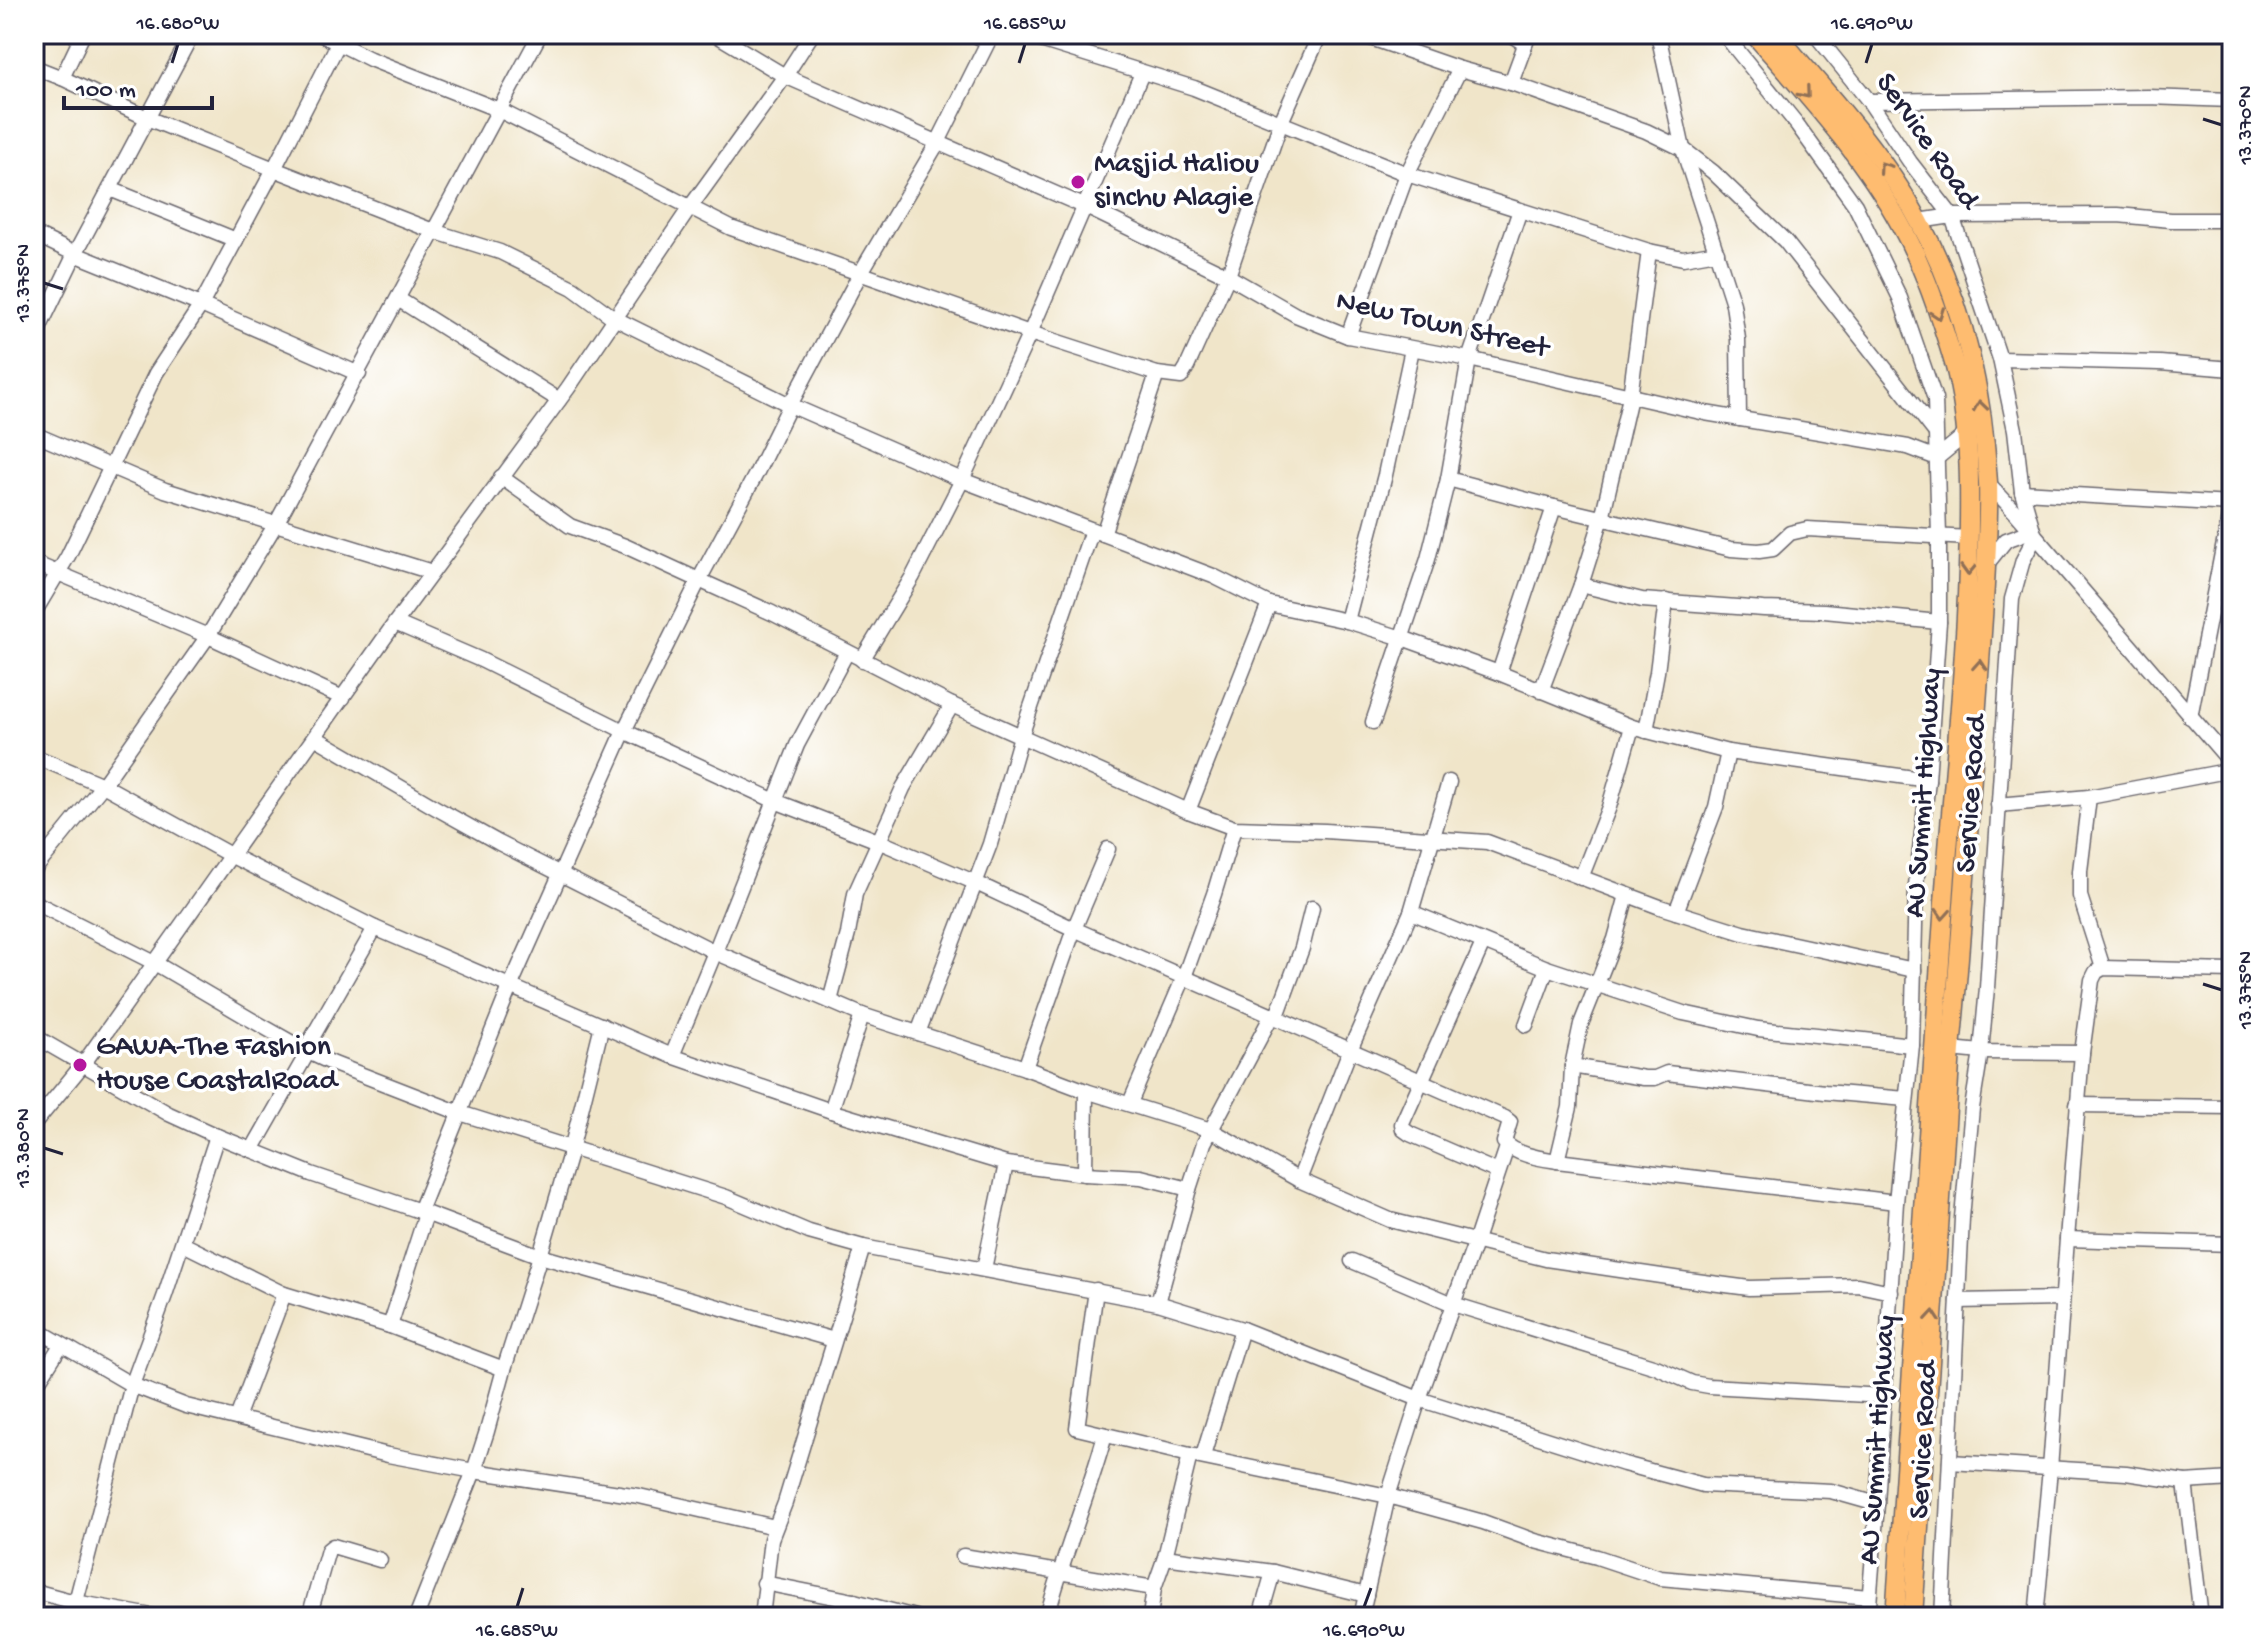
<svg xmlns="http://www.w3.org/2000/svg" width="2266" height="1651" viewBox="0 0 2266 1651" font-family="'Gochi Hand',sans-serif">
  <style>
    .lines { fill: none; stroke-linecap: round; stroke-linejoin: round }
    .minor-casing { stroke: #6a666d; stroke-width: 17 }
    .major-casing { stroke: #6a666d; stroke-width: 21 }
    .minor { stroke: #fff; stroke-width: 14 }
    .major { stroke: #febc70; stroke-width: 18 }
    .oneway { stroke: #906f56 }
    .ticks { fill: none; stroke: #22223b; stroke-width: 3 }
    .poi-dot { fill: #b5179e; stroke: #fff; stroke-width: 3 }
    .labels { text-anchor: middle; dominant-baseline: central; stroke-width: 7; stroke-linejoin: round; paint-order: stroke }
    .street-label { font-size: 30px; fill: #22223b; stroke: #fff }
    .poi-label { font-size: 30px; fill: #22223b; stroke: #fff; text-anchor: start }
    .neatline { fill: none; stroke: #22223b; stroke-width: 3 }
    .ticks-label { font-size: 20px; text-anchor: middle; fill: #22223b }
  </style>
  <rect width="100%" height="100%" fill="#fff"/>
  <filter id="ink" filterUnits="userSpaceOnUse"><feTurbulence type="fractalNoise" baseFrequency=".0125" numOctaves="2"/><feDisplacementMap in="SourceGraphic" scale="16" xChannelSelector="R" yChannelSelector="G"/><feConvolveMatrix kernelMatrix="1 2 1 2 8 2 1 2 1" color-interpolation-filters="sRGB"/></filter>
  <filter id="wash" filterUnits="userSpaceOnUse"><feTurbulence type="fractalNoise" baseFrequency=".006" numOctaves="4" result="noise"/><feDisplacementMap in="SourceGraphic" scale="32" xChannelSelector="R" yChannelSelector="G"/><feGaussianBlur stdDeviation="1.8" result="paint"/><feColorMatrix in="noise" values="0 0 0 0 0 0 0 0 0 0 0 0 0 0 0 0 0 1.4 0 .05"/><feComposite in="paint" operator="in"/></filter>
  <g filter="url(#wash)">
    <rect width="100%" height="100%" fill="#f0e5c9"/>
  </g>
  <g filter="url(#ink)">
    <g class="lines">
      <!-- minor casing -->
      <g class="minor-casing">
        <g id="minor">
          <path d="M320,34L370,59L499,110L731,228L1030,333L1157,374L1181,377L1187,367L1228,276L1281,122L1320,34"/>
          <path d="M715,34L785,76L1086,207L1228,276L1296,315L1348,336L1469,359L1705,413L1908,447L1937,458L1966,434"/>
          <path d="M972,34L988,41"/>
          <path d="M1021,34L1194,88L1407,174L1649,251L1683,258L1717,252"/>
          <path d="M1359,34L1460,69L1511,83L1646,131L1683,149L1713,172L1785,241L1935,432"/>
          <path d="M1510,34L1525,44"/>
          <path d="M1658,34L1683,149L1733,304L1738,339L1739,419"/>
          <path d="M1724,34L1796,123L1855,205L1900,298L1935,399L1939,536V622L1928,780L1916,885L1912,1045L1896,1202L1877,1504L1868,1617"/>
          <path d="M1815,34L1869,101L1910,162L1952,216L2000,359L2015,430L2022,492L2035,537L2023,560L2012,599L1987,988L1981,1052L1972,1108L1962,1218L1942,1617"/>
          <path d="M34,67L62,78L147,118L274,169L433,231L500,252L573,288L614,318L790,405L962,480L1213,576L1269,604L1347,621L1402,638L1499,673L1632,727L1728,752L1928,780"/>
          <path d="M62,78L83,34"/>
          <path d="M1511,83L1529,34"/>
          <path d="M1869,101L2148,97L2232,100"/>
          <path d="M110,189L236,240"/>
          <path d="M1919,221L1952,216L2118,215L2171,220H2232"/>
          <path d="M34,234L75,254L201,305L359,374"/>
          <path d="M398,299L559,400"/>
          <path d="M1348,336L1407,174L1460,69"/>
          <path d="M34,339L75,254L192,34"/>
          <path d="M2000,359L2160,363L2232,369"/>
          <path d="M34,434L165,490L432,572"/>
          <path d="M501,477L570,526L625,546L699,580L772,613L952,705L1188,811L1234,828L1325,831L1487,842L1660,907L1743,933L1914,970"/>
          <path d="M1448,479L1554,507L1731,549L1759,551L1773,549L1790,533L1807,529L1969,538"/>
          <path d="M1988,483L2016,513L2232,764"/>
          <path d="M2022,492L2231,504"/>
          <path d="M1103,534L1157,374"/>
          <path d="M34,563L208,636L343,698"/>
          <path d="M1986,565L2006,540L2031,531"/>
          <path d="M1581,585L1642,600L1764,609L1824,611L1939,622"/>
          <path d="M34,613L68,556L156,373L201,305L274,169L343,34"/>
          <path d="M1347,621L1385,475L1412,349"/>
          <path d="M395,623L481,660L624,731L775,801L878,841L974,882L1074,929L1505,1118L1510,1122L1504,1142C1516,1155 1539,1158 1557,1161L1896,1202"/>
          <path d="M862,660L913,576L962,480L1030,333L1142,73"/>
          <path d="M1499,673L1554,507"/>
          <path d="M1541,691L1581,585L1602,518L1630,397L1649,251"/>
          <path d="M2190,717L2232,502"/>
          <path d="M1373,722L1428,559L1448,479L1469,359L1520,210"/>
          <path d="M1646,731L1657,672L1666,601"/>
          <path d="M316,738L436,808L499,843L715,952L862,1015L1025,1068L1086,1091L1211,1130L1299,1180L1390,1220L1546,1259L1681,1279L1749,1288L1858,1285L1891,1292"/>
          <path d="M34,756L103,785L232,856L375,928L672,1056L840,1114L1006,1164L1085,1174L1141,1177L1189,1189"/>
          <path d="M2089,797L2080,871V896L2103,968"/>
          <path d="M1998,805L2089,797L2232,770"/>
          <path d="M1188,811L1269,604"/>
          <path d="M34,870L103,785L208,636L277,522L540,34"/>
          <path d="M1581,878L1609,807L1632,727"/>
          <path d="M34,902L153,962L250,1019L308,1052L334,1064L460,1113L726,1197L809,1232L863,1247L1158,1303L1242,1329L1419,1399L1624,1464L1703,1485L1831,1491L1877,1504"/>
          <path d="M1411,912L1547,968L1683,1013L1758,1029L1912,1045"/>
          <path d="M1676,912L1716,807L1728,752"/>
          <path d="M1483,943L1402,1124L1403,1129L1410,1134L1498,1172"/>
          <path d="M830,1001L848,934L855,894L903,788L952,705"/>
          <path d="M1277,1016L1302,948L1312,908"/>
          <path d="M1526,1025L1547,968"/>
          <path d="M918,1033L990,844L1021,736L1092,530"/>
          <path d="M34,1036L169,1114L217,1136L311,1174L420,1211L540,1256L834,1340"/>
          <path d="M1951,1049L1981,1052L2082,1053L2067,1239L2232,1244"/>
          <path d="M305,1050L375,928"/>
          <path d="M2082,1053L2092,980L2096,972L2103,968L2232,971"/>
          <path d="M672,1056L715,952L797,745L847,652"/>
          <path d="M1572,1066L1644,1078H1655L1667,1073L1825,1092L1906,1099"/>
          <path d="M1025,1068L1074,929L1108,849"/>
          <path d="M1130,1103L1184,977L1214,894L1234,828"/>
          <path d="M2077,1105L2232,1107"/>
          <path d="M831,1111L862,1015"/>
          <path d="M34,1124L84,1063L395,623L568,388L691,206L785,76L812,34"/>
          <path d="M252,1150L308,1052"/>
          <path d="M1557,1161L1570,1107L1572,1066L1581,1024L1615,939L1627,895"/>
          <path d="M1085,1174L1086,1091"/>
          <path d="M1299,1180L1350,1050L1411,912L1449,782"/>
          <path d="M420,1211L510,987L624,731L699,580L756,474L790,405L860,274L938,142L992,34"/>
          <path d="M183,1244L284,1294L390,1326L504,1369"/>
          <path d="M1352,1261L1453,1304L1656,1367L1692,1383L1709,1386L1884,1396"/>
          <path d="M984,1269L1006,1164"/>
          <path d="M1096,1290L1077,1428L1190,1455L1388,1496L1483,1522L1535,1541L1597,1557L1660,1578L1869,1597"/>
          <path d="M1958,1301L2062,1299"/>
          <path d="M1158,1303L1189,1189L1204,1143L1272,1015"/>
          <path d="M390,1326L426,1214"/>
          <path d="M34,1328L132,1385L186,1406L388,1455L474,1471L639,1496L775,1527"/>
          <path d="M34,1388L61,1345"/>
          <path d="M237,1418L284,1294"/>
          <path d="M1203,1456L1242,1329"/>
          <path d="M1950,1462L2126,1473L2185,1482L2232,1479"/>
          <path d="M2185,1482L2201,1617"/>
          <path d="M963,1556L1154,1588"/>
          <path d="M1165,1557L1273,1572L1366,1595"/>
          <path d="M764,1583L854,1601L915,1617"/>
          <path d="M34,1591L75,1602L157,1617"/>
          <path d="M72,1617L132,1385L165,1295L217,1136"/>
          <path d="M309,1617L328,1550L333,1546L380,1560"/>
          <path d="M416,1617L474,1471L487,1431L504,1369L540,1256L571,1150L602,1025"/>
          <path d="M762,1617L771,1539L785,1503L863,1247"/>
          <path d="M851,1617L854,1601"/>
          <path d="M1047,1617C1063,1555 1088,1497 1105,1435"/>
          <path d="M1150,1617L1154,1588L1165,1557L1190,1455"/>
          <path d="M1260,1617L1273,1572"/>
          <path d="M1361,1617L1388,1496L1419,1399L1475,1243L1507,1147"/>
          <path d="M2036,1617L2050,1469L2067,1239"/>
        </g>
      </g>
      <!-- major casing -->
      <g class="major-casing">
        <g id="major">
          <path d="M1754,34C1806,94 1862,154 1900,224C1924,267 1940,316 1954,363C1972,430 1970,500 1968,568C1965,670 1954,772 1946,874C1927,1121 1913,1369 1895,1617"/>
          <path d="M1776,34C1827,93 1882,152 1919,221C1963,300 1983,393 1988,482C1989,510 1987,539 1986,567C1983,627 1978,687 1974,748C1967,848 1961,949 1951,1049L1913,1617"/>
        </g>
      </g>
      <!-- minor -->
      <use href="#minor" class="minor"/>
      <!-- major -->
      <use href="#major" class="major"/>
    </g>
    <!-- one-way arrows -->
    <defs><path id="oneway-chevron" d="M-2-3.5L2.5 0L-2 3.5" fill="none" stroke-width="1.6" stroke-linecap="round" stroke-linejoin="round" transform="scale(2)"/></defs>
    <g class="oneway">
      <use href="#oneway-chevron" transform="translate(1805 93) rotate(50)"/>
      <use href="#oneway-chevron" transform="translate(1884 167) rotate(-125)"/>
      <use href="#oneway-chevron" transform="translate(1938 314) rotate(71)"/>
      <use href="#oneway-chevron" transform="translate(1980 406) rotate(-98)"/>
      <use href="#oneway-chevron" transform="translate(1968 570) rotate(92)"/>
      <use href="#oneway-chevron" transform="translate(1980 665) rotate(-86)"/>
      <use href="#oneway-chevron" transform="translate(1943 914) rotate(94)"/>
      <use href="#oneway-chevron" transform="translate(1933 1316) rotate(-85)"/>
    </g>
  </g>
  <!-- ticks -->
  <path class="ticks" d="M172,63L178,44M1019,63L1025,44M1866,63L1872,44M2203,119L2222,125M44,283L63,289M2203,984L2222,990M44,1148L63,1154M517,1607L523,1588M1364,1607L1371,1588"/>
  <!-- markers -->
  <g class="poi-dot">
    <circle cx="1078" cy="182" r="8"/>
    <circle cx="80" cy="1065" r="8"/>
  </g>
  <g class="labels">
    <!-- street labels -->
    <g class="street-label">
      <text transform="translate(1926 142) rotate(55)">Service Road</text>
      <text transform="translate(1442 326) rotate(13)">New Town Street</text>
      <text transform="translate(1925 793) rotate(-86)">AU Summit Highway</text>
      <text transform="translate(1973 794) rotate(-86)">Service Road</text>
      <text transform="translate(1879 1440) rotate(-86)">AU Summit Highway</text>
      <text transform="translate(1925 1440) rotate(-87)">Service Road</text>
    </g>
    <!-- poi labels -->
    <g class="poi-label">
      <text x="1094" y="165">Masjid Haliou<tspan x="1094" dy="34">sinchu Alagie</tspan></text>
      <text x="96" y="1048">GAWA-The Fashion<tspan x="96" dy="34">House CoastalRoad</tspan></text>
    </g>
  </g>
  <!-- margin -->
  <rect width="2266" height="1651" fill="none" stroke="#fff" stroke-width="88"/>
  <!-- scale -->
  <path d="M64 96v12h148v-12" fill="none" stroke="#22223b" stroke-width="4"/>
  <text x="76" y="96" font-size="24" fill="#22223b" stroke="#ffffff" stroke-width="6" paint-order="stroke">100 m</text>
  <rect x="44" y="44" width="2178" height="1563" class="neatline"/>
  <g class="ticks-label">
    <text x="178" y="29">16.680°W</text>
    <text x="1025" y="29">16.685°W</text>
    <text x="1872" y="29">16.690°W</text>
    <text transform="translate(2244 125) rotate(-90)" y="7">13.370°N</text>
    <text transform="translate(22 283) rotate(-90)" y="7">13.375°N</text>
    <text transform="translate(2244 990) rotate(-90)" y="7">13.375°N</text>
    <text transform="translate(22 1148) rotate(-90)" y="7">13.380°N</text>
    <text x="517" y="1636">16.685°W</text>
    <text x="1364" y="1636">16.690°W</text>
  </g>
</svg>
